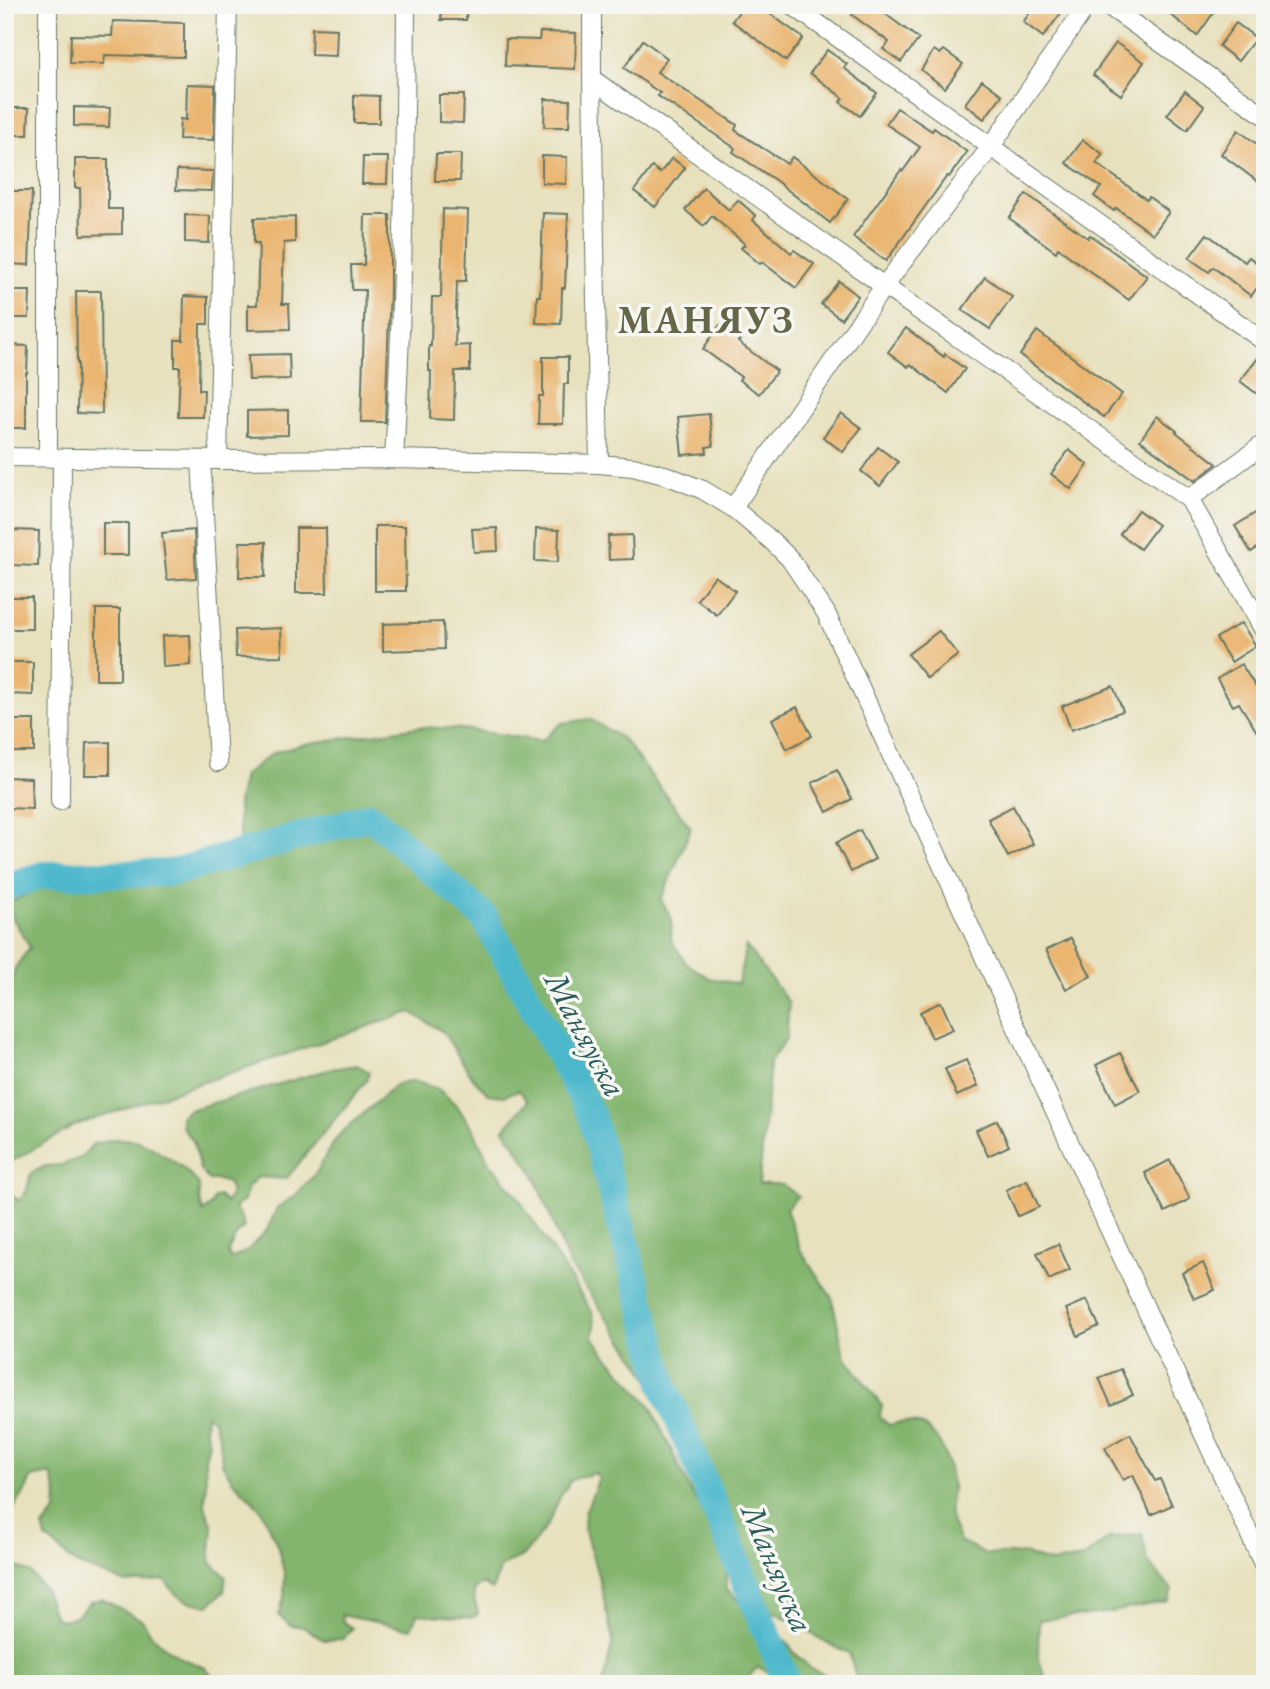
<svg xmlns="http://www.w3.org/2000/svg" width="1270" height="1689" viewBox="0 0 1270 1689" font-family="'EB Garamond',serif">
  <style>
    .forest { fill: #84b56e; stroke: #527951; stroke-width: 2 }
    .lines { fill: none; stroke-linecap: round; stroke-linejoin: round }
    .river { stroke: #4eb8cc; stroke-width: 28 }
    .building { fill: #eab56f }
    .minor-casing { stroke: #657664; stroke-width: 20 }
    .minor { stroke: #fff; stroke-width: 18 }
    .labels { text-anchor: middle; dominant-baseline: central; stroke-width: 7; stroke-linejoin: round; paint-order: stroke }
    .water-label { font-size: 33px; font-style: italic; fill: #2b5c5a; stroke: #f6f6f2 }
    .district-label { font-size: 38px; font-weight: bold; letter-spacing: 2px; fill: #666749; stroke: #f6f6f2 }
  </style>
  <rect width="100%" height="100%" fill="#f6f6f2"/>
  <filter id="ink" filterUnits="userSpaceOnUse"><feTurbulence type="fractalNoise" baseFrequency=".0143" numOctaves="2"/><feDisplacementMap in="SourceGraphic" scale="14" xChannelSelector="R" yChannelSelector="G"/><feConvolveMatrix kernelMatrix="1 2 1 2 8 2 1 2 1" color-interpolation-filters="sRGB"/></filter>
  <filter id="wash" filterUnits="userSpaceOnUse"><feTurbulence type="fractalNoise" baseFrequency=".00686" numOctaves="4" result="noise"/><feDisplacementMap in="SourceGraphic" scale="28" xChannelSelector="R" yChannelSelector="G"/><feGaussianBlur stdDeviation="1.57" result="paint"/><feColorMatrix in="noise" values="0 0 0 0 0 0 0 0 0 0 0 0 0 0 0 0 0 1.4 0 .05"/><feComposite in="paint" operator="in"/></filter>
  <g filter="url(#wash)">
    <rect width="100%" height="100%" fill="#e8e1be"/>
    <!-- forest -->
    <g class="forest">
      <path d="M590,719L623,739L691,828L661,900L672,919L671,940L686,963L709,978L738,984L746,946L789,1003L786,1039L770,1062L759,1184H782L798,1196L786,1209L801,1251L832,1298L844,1355L882,1406L879,1417L889,1425C933,1412 948,1450 952,1487C953,1496 948,1506 950,1515C951,1524 956,1533 960,1541L984,1554H1025L1051,1563L1083,1558L1109,1538L1142,1534L1147,1561L1172,1590L1168,1601L1107,1613L1039,1620L1038,1657L1048,1684H858L849,1653L828,1644L797,1623L765,1608L708,1496L674,1423L639,1363L569,1264L534,1174L504,1129L528,1101L519,1090L504,1096L488,1094L473,1078L443,1032L411,1012L76,1125L5,1165V1008L15,968L30,947L5,905L46,885L167,879L240,858L238,803L244,775L273,753L305,744L419,727L463,729L542,741L562,723Z"/>
      <path d="M357,1065L369,1072L366,1081L286,1179L258,1177L248,1187L244,1201L234,1208L240,1216L244,1227L236,1235L228,1252L231,1259L247,1251L267,1230L277,1208L294,1197L317,1172L327,1153L340,1134L396,1085L413,1081L438,1089L455,1104L472,1127L489,1162L515,1193L592,1312L595,1326L593,1337L603,1351L650,1405L693,1496L715,1528L732,1569L726,1576L727,1589L748,1611L781,1635L795,1653L811,1669L826,1675L837,1684H770L771,1682L768,1672L758,1667L741,1684H602L605,1677L613,1640L600,1582L584,1528L585,1513L599,1478L594,1473L571,1480L560,1497L548,1524L524,1555L501,1567L492,1590L483,1584L474,1589V1598L478,1614L471,1618L417,1614L411,1629L341,1615L343,1622L352,1628L343,1639L324,1640L303,1627L290,1625L279,1616L284,1597L285,1576L277,1544L260,1508L232,1480L222,1463L220,1439L212,1419L206,1415L205,1429L209,1442L205,1458L206,1483L205,1506L213,1527L210,1562L226,1576L224,1592L208,1605C185,1603 178,1598 165,1580L126,1583L76,1564L46,1538L43,1527L56,1511L57,1494L51,1474L31,1478L25,1492L7,1518H5V1191L9,1192L19,1201L27,1190L31,1173L46,1166L61,1165L81,1158L93,1144L115,1139L135,1140L149,1146L182,1167L199,1184V1198L203,1212L211,1205L214,1198L219,1196L226,1203L231,1194L228,1183L218,1180H209L200,1170L193,1140L183,1129L181,1117L189,1110L331,1069Z"/>
      <path d="M5,1562L31,1573L44,1589L55,1618L64,1620L78,1615L90,1602L102,1599L142,1620L151,1634L161,1644L179,1657L204,1667L214,1677L217,1684H5Z"/>
    </g>
    <g class="lines">
      <!-- river -->
      <path class="river" d="M5,887L43,875L171,873L370,816L484,917L591,1114L664,1386L788,1684"/>
    </g>
    <g id="blocks">
      <!-- building -->
      <g class="building">
        <path d="M442,5H467L466,20H441Z"/>
        <path d="M744,5H758L803,38L786,61L732,21Z"/>
        <path d="M859,5H890L884,13L919,39L901,62L883,49L889,42L852,15Z"/>
        <path d="M1036,5H1050L1061,13L1043,37L1023,22Z"/>
        <path d="M1159,5H1205L1214,12L1197,36Z"/>
        <path d="M113,21L184,23V57L105,55L104,64L70,63L71,35L112,36Z"/>
        <path d="M1236,23L1256,38L1238,61L1219,46Z"/>
        <path d="M312,28L337,29L336,56L311,55Z"/>
        <path d="M540,32L576,33L575,69L505,66L506,39L539,40Z"/>
        <path d="M643,40L667,58L657,72L737,125L735,130L787,164L792,157L848,199L830,223L775,180L733,152L735,148L658,96L660,93L624,68Z"/>
        <path d="M1116,43L1144,62L1121,95L1093,75Z"/>
        <path d="M827,50L847,64L844,68L877,93L860,116L840,102L843,98L810,73Z"/>
        <path d="M934,50L940,54L944,50L963,64L945,88L921,70Z"/>
        <path d="M982,80L1002,95L984,119L965,104Z"/>
        <path d="M187,84L215,85L214,140L179,139L180,119L186,120Z"/>
        <path d="M1185,91L1204,106L1187,130L1167,115Z"/>
        <path d="M354,95L379,96V123H354Z"/>
        <path d="M439,95H464L463,123L439,122Z"/>
        <path d="M545,99L570,100L569,127H544Z"/>
        <path d="M74,107L110,108L109,127L74,126Z"/>
        <path d="M5,108H29L28,135H5Z"/>
        <path d="M897,108L932,131L934,128L967,152L949,177L947,176L886,261L853,237L901,170L903,171L920,147L886,124Z"/>
        <path d="M1238,130L1265,150V187L1221,154Z"/>
        <path d="M1083,140L1103,154L1096,163L1147,200L1149,197L1169,212L1153,234L1116,208L1114,211L1094,196L1101,187L1066,163Z"/>
        <path d="M436,154H461L460,181H435Z"/>
        <path d="M542,156L567,157L566,184L542,183Z"/>
        <path d="M363,157H388L387,184H362Z"/>
        <path d="M672,158L685,168L655,207L634,191L652,167L660,173Z"/>
        <path d="M75,159H108V209H122V234L81,235L80,188H75Z"/>
        <path d="M177,170L213,171L212,191L176,190Z"/>
        <path d="M704,188L729,210L738,200L756,216L753,220L791,253L794,250L814,264L796,288L762,262L760,264L741,248L745,244L712,216L704,226L685,210Z"/>
        <path d="M7,191H32L29,265L5,264Z"/>
        <path d="M1026,194L1088,238L1090,235L1147,276L1129,300L1058,248L1056,252L1009,218Z"/>
        <path d="M443,209L468,210L466,281H457L455,346L470,345V371H455L454,420L430,419L431,371H429V346H431L432,297H441Z"/>
        <path d="M543,213L568,214L565,288H562L561,324L536,323L537,296H540Z"/>
        <path d="M185,215L210,216L209,243L185,242Z"/>
        <path d="M365,215H390V290L385,422H361L365,290H352L351,265H364Z"/>
        <path d="M295,217V242L284,243L282,304H289L290,329L248,330V305H257L259,243H254V218Z"/>
        <path d="M1207,234L1245,262L1249,257L1265,269V277L1251,296L1213,267L1209,272L1189,258Z"/>
        <path d="M985,277L1012,297L990,329L962,310Z"/>
        <path d="M839,281L858,296L841,319L821,304Z"/>
        <path d="M5,291H30L29,318H5Z"/>
        <path d="M76,291H101L102,414L77,413L78,363H77Z"/>
        <path d="M184,296L208,297V324H200L199,390H204L203,417H178L180,367H175V340H183Z"/>
        <path d="M720,325L740,340L738,342L777,371L759,394L739,380L741,377L703,349Z"/>
        <path d="M906,328L944,357L945,354L965,369L948,393L910,364L908,367L888,352Z"/>
        <path d="M1037,331L1122,394L1104,417L1020,355Z"/>
        <path d="M5,345L28,346L27,373H26V428H5Z"/>
        <path d="M1262,353H1265V400L1240,381Z"/>
        <path d="M289,354L290,379L249,380L248,355Z"/>
        <path d="M543,357H568V384H564L563,424H538L539,396H543Z"/>
        <path d="M288,410V435L247,436V411Z"/>
        <path d="M841,413L861,428L843,452L823,437Z"/>
        <path d="M709,414L713,446L706,447L707,453L682,455L678,417Z"/>
        <path d="M1157,416L1177,431L1176,432L1217,464L1195,481L1140,440Z"/>
        <path d="M878,447L898,462L880,486L861,471Z"/>
        <path d="M1069,450L1088,465L1071,489L1051,474Z"/>
        <path d="M1265,507V543L1251,552L1235,526Z"/>
        <path d="M1138,510L1158,525L1140,549L1120,534Z"/>
        <rect x="103" y="523" width="25" height="32"/>
        <path d="M375,526H405L406,591H375Z"/>
        <path d="M296,528H326L327,593H296Z"/>
        <path d="M497,528L498,551L474,552L472,529Z"/>
        <path d="M536,529L559,530L558,562L535,561Z"/>
        <path d="M13,530L39,531L38,566L11,565Z"/>
        <path d="M194,530L196,578L167,580L162,533Z"/>
        <path d="M632,535L633,559L609,560L608,536Z"/>
        <path d="M240,542H266L265,577H239Z"/>
        <path d="M715,576L735,591L717,615L697,600Z"/>
        <path d="M8,597H32V629H7Z"/>
        <rect x="96" y="609" width="24" height="71"/>
        <path d="M443,622L444,649L383,651V624Z"/>
        <path d="M1241,623L1256,646L1231,662L1216,638Z"/>
        <path d="M281,628L282,656L236,657L235,630Z"/>
        <path d="M939,631L958,655L927,678L908,654Z"/>
        <path d="M190,635L191,665L163,667L162,636Z"/>
        <path d="M8,662H33V695L8,694Z"/>
        <path d="M1241,664L1265,701V745L1239,703L1233,706L1217,679Z"/>
        <path d="M1113,686L1123,711L1071,730L1062,706Z"/>
        <path d="M797,707L812,736L787,749L772,719Z"/>
        <rect x="10" y="720" width="24" height="32"/>
        <path d="M110,742V775H85L86,743Z"/>
        <path d="M837,770L852,799L827,812L812,783Z"/>
        <path d="M7,777L31,778L32,809L7,808Z"/>
        <path d="M1013,806L1033,844L1008,857L988,819Z"/>
        <path d="M860,830L875,859L851,872L836,843Z"/>
        <path d="M1071,938L1091,976L1066,989L1046,950Z"/>
        <path d="M941,1002L953,1029L932,1038L920,1012Z"/>
        <path d="M1120,1053L1140,1091L1115,1104L1096,1065Z"/>
        <path d="M966,1060L978,1086L957,1096L945,1069Z"/>
        <path d="M997,1120L1009,1146L988,1156L976,1130Z"/>
        <path d="M1170,1160L1190,1199L1165,1212L1145,1173Z"/>
        <path d="M1027,1180L1039,1207L1018,1216L1006,1190Z"/>
        <path d="M1058,1244L1070,1270L1049,1280L1037,1253Z"/>
        <path d="M1203,1263L1215,1290L1194,1299L1182,1273Z"/>
        <path d="M1087,1300L1099,1326L1078,1336L1066,1309Z"/>
        <path d="M1121,1369L1133,1395L1111,1405L1099,1378Z"/>
        <path d="M1130,1434L1155,1481L1160,1479L1172,1505L1151,1515L1133,1475L1123,1480L1105,1448Z"/>
      </g>
    </g>
  </g>
  <g filter="url(#ink)">
    <use href="#blocks" fill-opacity="0" stroke="#657664" stroke-width="2"/>
    <g class="lines">
      <!-- minor casing -->
      <g class="minor-casing">
        <g id="minor">
          <path d="M592,5V79L599,464"/>
          <path d="M792,5L1265,342"/>
          <path d="M1107,5L1265,116"/>
          <path d="M592,79L884,286L1189,499L1265,632"/>
          <path d="M5,457L218,460L394,459L599,464L633,467L668,476L703,490L733,508L773,542L790,559L826,613L1265,1568"/>
          <path d="M48,457V5"/>
          <path d="M394,459C403,308 405,157 406,5"/>
          <path d="M201,460L218,762"/>
          <path d="M218,460L228,5"/>
          <path d="M1189,499L1265,443"/>
          <path d="M733,508L884,286L990,148L1087,5"/>
          <path d="M60,801L62,458"/>
        </g>
      </g>
      <!-- minor -->
      <use href="#minor" class="minor"/>
    </g>
  </g>
  <g class="labels">
    <!-- water labels -->
    <g class="water-label">
      <text transform="translate(586 1034) rotate(62)">Маняуска</text>
      <text transform="translate(778 1568) rotate(67)">Маняуска</text>
    </g>
    <!-- district labels -->
    <g class="district-label">
      <text x="706" y="319">МАНЯУЗ</text>
    </g>
  </g>
  <!-- margin -->
  <rect width="1270" height="1689" fill="none" stroke="#f6f6f2" stroke-width="28"/>
</svg>
